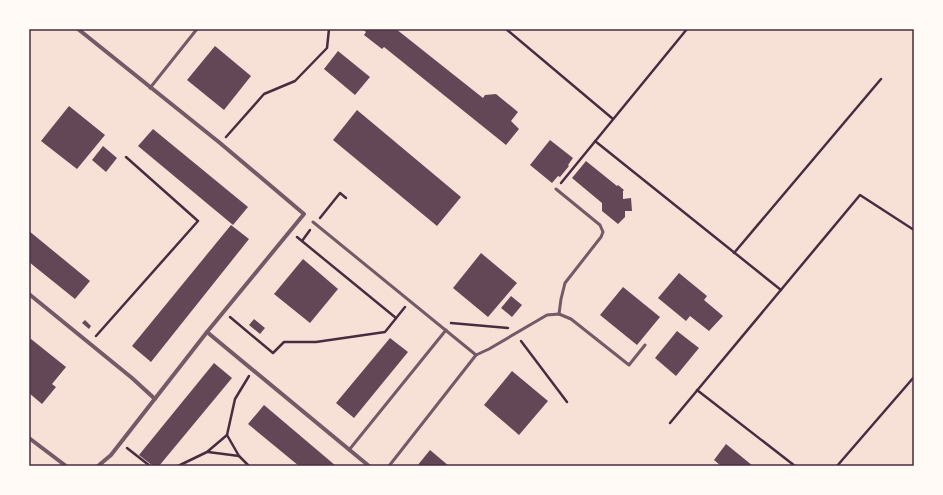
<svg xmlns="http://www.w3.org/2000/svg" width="943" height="495" viewBox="0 0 943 495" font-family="'Asap Condensed',sans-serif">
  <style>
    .building { fill: #644757 }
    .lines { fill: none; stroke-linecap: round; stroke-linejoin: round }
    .path { stroke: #4a2c40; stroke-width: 2.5 }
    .service { stroke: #755966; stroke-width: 3 }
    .minor { stroke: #755966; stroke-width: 4 }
    .neatline { fill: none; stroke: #4a2c40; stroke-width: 1.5 }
  </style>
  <rect width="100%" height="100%" fill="#f7e1d7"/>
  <!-- building -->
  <g class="building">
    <path d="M363,29H396L483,98L485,95L496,94L518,112L511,121L519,129L506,145L384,47L382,49L364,35L366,32Z"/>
    <path d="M215,46L251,76L224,110L187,80Z"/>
    <path d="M338,51L370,77L355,95L324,69Z"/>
    <path d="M69,106L105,135L77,169L41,141Z"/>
    <path d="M357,110L461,197L437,226L333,140Z"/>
    <path d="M153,129L248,207L233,225L138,146Z"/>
    <path d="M550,140L573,158L568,165L569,166L560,177L558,176L552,183L530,165Z"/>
    <path d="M103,146L117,158L106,172L92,160Z"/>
    <path d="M586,161L617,186L618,185L624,190L623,191V199L631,198L632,211H625V217L618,224L602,211V203L572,178Z"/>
    <path d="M231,225L249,239L151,362L132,346Z"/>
    <path d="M29,231L90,281L75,299L29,262Z"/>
    <path d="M481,253L517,283L488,317L453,288Z"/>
    <path d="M303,259L338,289L310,323L274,294Z"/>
    <path d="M679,273L707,296L704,300L723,316L709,331L690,316L686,321L658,298Z"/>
    <path d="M623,287L660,317L637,345L600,315Z"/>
    <path d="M511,296L522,305L512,317L501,308Z"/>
    <path d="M254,319L265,328L260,334L249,325Z"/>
    <path d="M85,320L91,326L89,329L82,323Z"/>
    <path d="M677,331L699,348L676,376L655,358Z"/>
    <path d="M390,338L408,352L354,418L336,403Z"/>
    <path d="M31,339L66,367L52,384L56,387L42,404L29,393V341Z"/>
    <path d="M214,363L232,378L159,466H153L139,455Z"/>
    <path d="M512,371L548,401L519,435L484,405Z"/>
    <path d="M264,405L336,466H299L248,424Z"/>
    <path d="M726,444L753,466H721L714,460Z"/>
    <path d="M430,450L449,466H417Z"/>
  </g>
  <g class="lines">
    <!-- path -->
    <g class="path">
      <path d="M506,29L613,119"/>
      <path d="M226,137L264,94L295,81L327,48L329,29"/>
      <path d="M595,141L781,290"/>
      <path d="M561,183L687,29"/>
      <path d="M320,218L340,193L346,198"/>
      <path d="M297,237L396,318"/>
      <path d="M302,241L310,230"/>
      <path d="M734,253L881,79"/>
      <path d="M230,317L273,353L284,342H316L385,332L405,307"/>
      <path d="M451,323L508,328"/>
      <path d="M96,336L198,221L126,157"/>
      <path d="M521,341L567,402"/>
      <path d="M249,376L235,399L227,435L239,456L249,466"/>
      <path d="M697,390L795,466"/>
      <path d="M670,423L860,195L914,230"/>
      <path d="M127,448L150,466"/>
      <path d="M208,452L239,456"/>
      <path d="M178,466L207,452L227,435"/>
      <path d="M837,466L914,377"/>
    </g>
    <!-- service -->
    <g class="service">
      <path d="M150,88L197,29"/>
      <path d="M556,189L600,225L603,232L601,237L565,283L561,299L559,314"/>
      <path d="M313,222L476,355"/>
      <path d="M349,450L446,330"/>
      <path d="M389,466L476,355L489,349L547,315L559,314L571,319L629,365L645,345"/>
    </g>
    <!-- minor -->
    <g class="minor">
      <path d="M78,29L220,143L304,214L207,332L111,455L98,466"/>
      <path d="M29,294L132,378L155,399"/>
      <path d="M207,332L369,466"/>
      <path d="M29,438L66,466"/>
    </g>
  </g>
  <!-- border -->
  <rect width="943" height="495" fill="none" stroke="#fffaf5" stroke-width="60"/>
  <rect x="30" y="30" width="883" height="435" class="neatline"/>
</svg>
